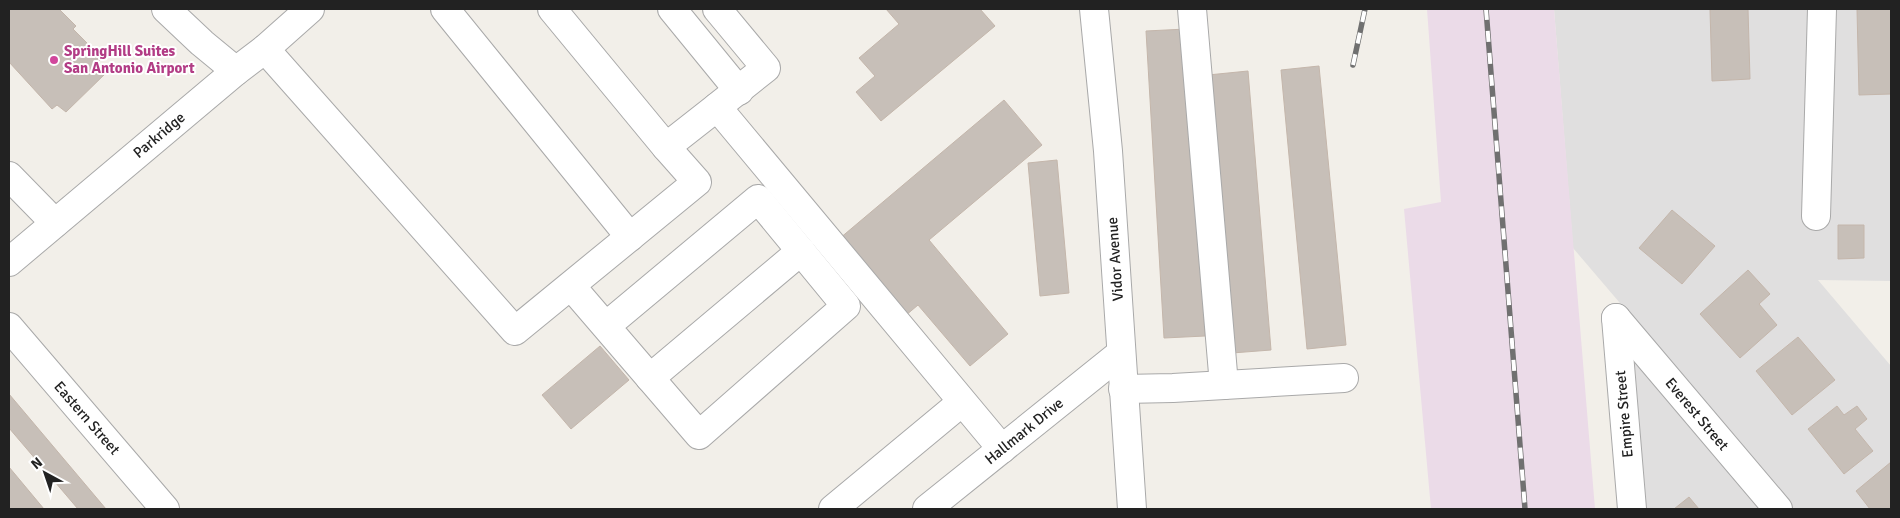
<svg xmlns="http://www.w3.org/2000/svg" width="1900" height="518" viewBox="0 0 1900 518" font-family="Signika,sans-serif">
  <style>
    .residential { fill: #e0dfdf }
    .industrial { fill: #ebdbe8 }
    .building { fill: #c7bfb8; stroke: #c4b6ab }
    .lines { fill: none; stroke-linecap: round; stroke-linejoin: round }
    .minor-casing { stroke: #a9a9a9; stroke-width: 30 }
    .minor { stroke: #fff; stroke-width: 28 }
    .rail-casing { stroke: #707070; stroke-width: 5.5 }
    .rail { stroke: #fff; stroke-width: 4; stroke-dasharray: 11; stroke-linecap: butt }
    .hotel-dot { fill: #d1479c; stroke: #fff; stroke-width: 2 }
    .labels { text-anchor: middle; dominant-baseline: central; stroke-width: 4; stroke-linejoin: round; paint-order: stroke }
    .hotel-label { font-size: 15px; font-weight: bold; fill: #b23c85; stroke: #fff; text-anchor: start }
    .street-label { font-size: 15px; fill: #222; stroke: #fff }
  </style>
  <rect width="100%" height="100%" fill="#f2efe9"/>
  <!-- residential -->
  <path class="residential" d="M1554,9H1891V281L1818,280L1891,366V509H1646L1631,316L1573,248Z"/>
  <!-- industrial -->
  <path class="industrial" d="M1427,9H1554L1595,509H1431L1404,209L1441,202Z"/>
  <!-- building -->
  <g class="building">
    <path d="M9,9H59L76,26L73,29L102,58L97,63L107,72L66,112L57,105L52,109L9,62Z"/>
    <path d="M886,9H980L995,26L881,121L856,92L875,76L859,58L899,24Z"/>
    <path d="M1710,9H1748L1750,79L1712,81Z"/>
    <path d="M1857,9H1891V94L1859,95Z"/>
    <path d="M1186,29L1205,336L1164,338L1146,31Z"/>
    <path d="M1319,66L1346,345L1307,349L1281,70Z"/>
    <path d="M1248,71L1271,350L1232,353L1208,75Z"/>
    <path d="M1004,100L1042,145L929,240L1008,334L970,366L918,305L905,316L839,239Z"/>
    <path d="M1057,160L1069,293L1040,296L1028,163Z"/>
    <path d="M1672,210L1715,246L1682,284L1639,248Z"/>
    <path d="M1838,225H1864V258L1838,259Z"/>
    <path d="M1748,270L1770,294L1759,304L1777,325L1740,358L1700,314Z"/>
    <path d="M1798,337L1835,380L1792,415L1756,371Z"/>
    <path d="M600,346L629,380L571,429L542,395Z"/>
    <path d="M9,394L106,509H78L9,428Z"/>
    <path d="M1837,406L1844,415L1857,406L1867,419L1855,429L1873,451L1844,474L1808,429Z"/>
    <path d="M1891,462V509H1870L1856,491Z"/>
    <path d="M9,467L44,509H9Z"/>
    <path d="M1689,497L1699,509H1674Z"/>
  </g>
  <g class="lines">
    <!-- minor casing -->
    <g class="minor-casing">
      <g id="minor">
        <path d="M166,9L202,43L236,71"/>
        <path d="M445,9L630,237"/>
        <path d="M552,9L666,147L717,107"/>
        <path d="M672,9L739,91"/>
        <path d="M717,9L766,68L717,107L1002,449"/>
        <path d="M1094,9L1108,151L1132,509"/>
        <path d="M1192,9L1224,385"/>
        <path d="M265,49L515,331L697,182L666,147"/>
        <path d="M9,176L55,223"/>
        <path d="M1816,216L1822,9"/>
        <path d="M9,262L236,71L265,49L310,9"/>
        <path d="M571,286L699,435L846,306L758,199L606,326"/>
        <path d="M1616,318L1778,509"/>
        <path d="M1616,318L1632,509"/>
        <path d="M9,327L165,509"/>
        <path d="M650,378L801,251"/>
        <path d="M1123,389L1173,388L1344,378"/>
        <path d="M833,509L962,402"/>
        <path d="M927,509L1120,354"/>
      </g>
    </g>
    <!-- minor -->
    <use href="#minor" class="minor"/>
    <!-- rail casing -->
    <g class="rail-casing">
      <g id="rail">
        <path d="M1486,9L1525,509"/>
        <path d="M1353,65L1365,9"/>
      </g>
    </g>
    <!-- rail -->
    <use href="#rail" class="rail"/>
  </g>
  <!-- markers -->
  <circle class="hotel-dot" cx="54" cy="60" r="5"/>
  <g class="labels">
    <!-- hotel labels -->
    <g class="hotel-label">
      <text x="64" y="51">SpringHill Suites<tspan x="64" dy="17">San Antonio Airport</tspan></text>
    </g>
    <!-- street labels -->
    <g class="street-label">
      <text transform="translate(159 135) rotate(-40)">Parkridge</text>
      <text transform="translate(1115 259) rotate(-94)">Vidor Avenue</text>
      <text transform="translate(1624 414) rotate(-95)">Empire Street</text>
      <text transform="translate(1697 414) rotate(50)">Everest Street</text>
      <text transform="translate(87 418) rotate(49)">Eastern Street</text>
      <text transform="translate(1024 431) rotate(-39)">Hallmark Drive</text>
    </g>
  </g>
  <!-- border -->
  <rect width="1900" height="518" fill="none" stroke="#222222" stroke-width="20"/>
  <!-- north arrow -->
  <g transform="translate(45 473) rotate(320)" stroke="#ffffff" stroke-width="4" paint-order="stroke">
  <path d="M0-4L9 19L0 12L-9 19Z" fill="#222222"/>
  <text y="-8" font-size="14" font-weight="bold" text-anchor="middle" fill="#222222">N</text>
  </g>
</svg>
